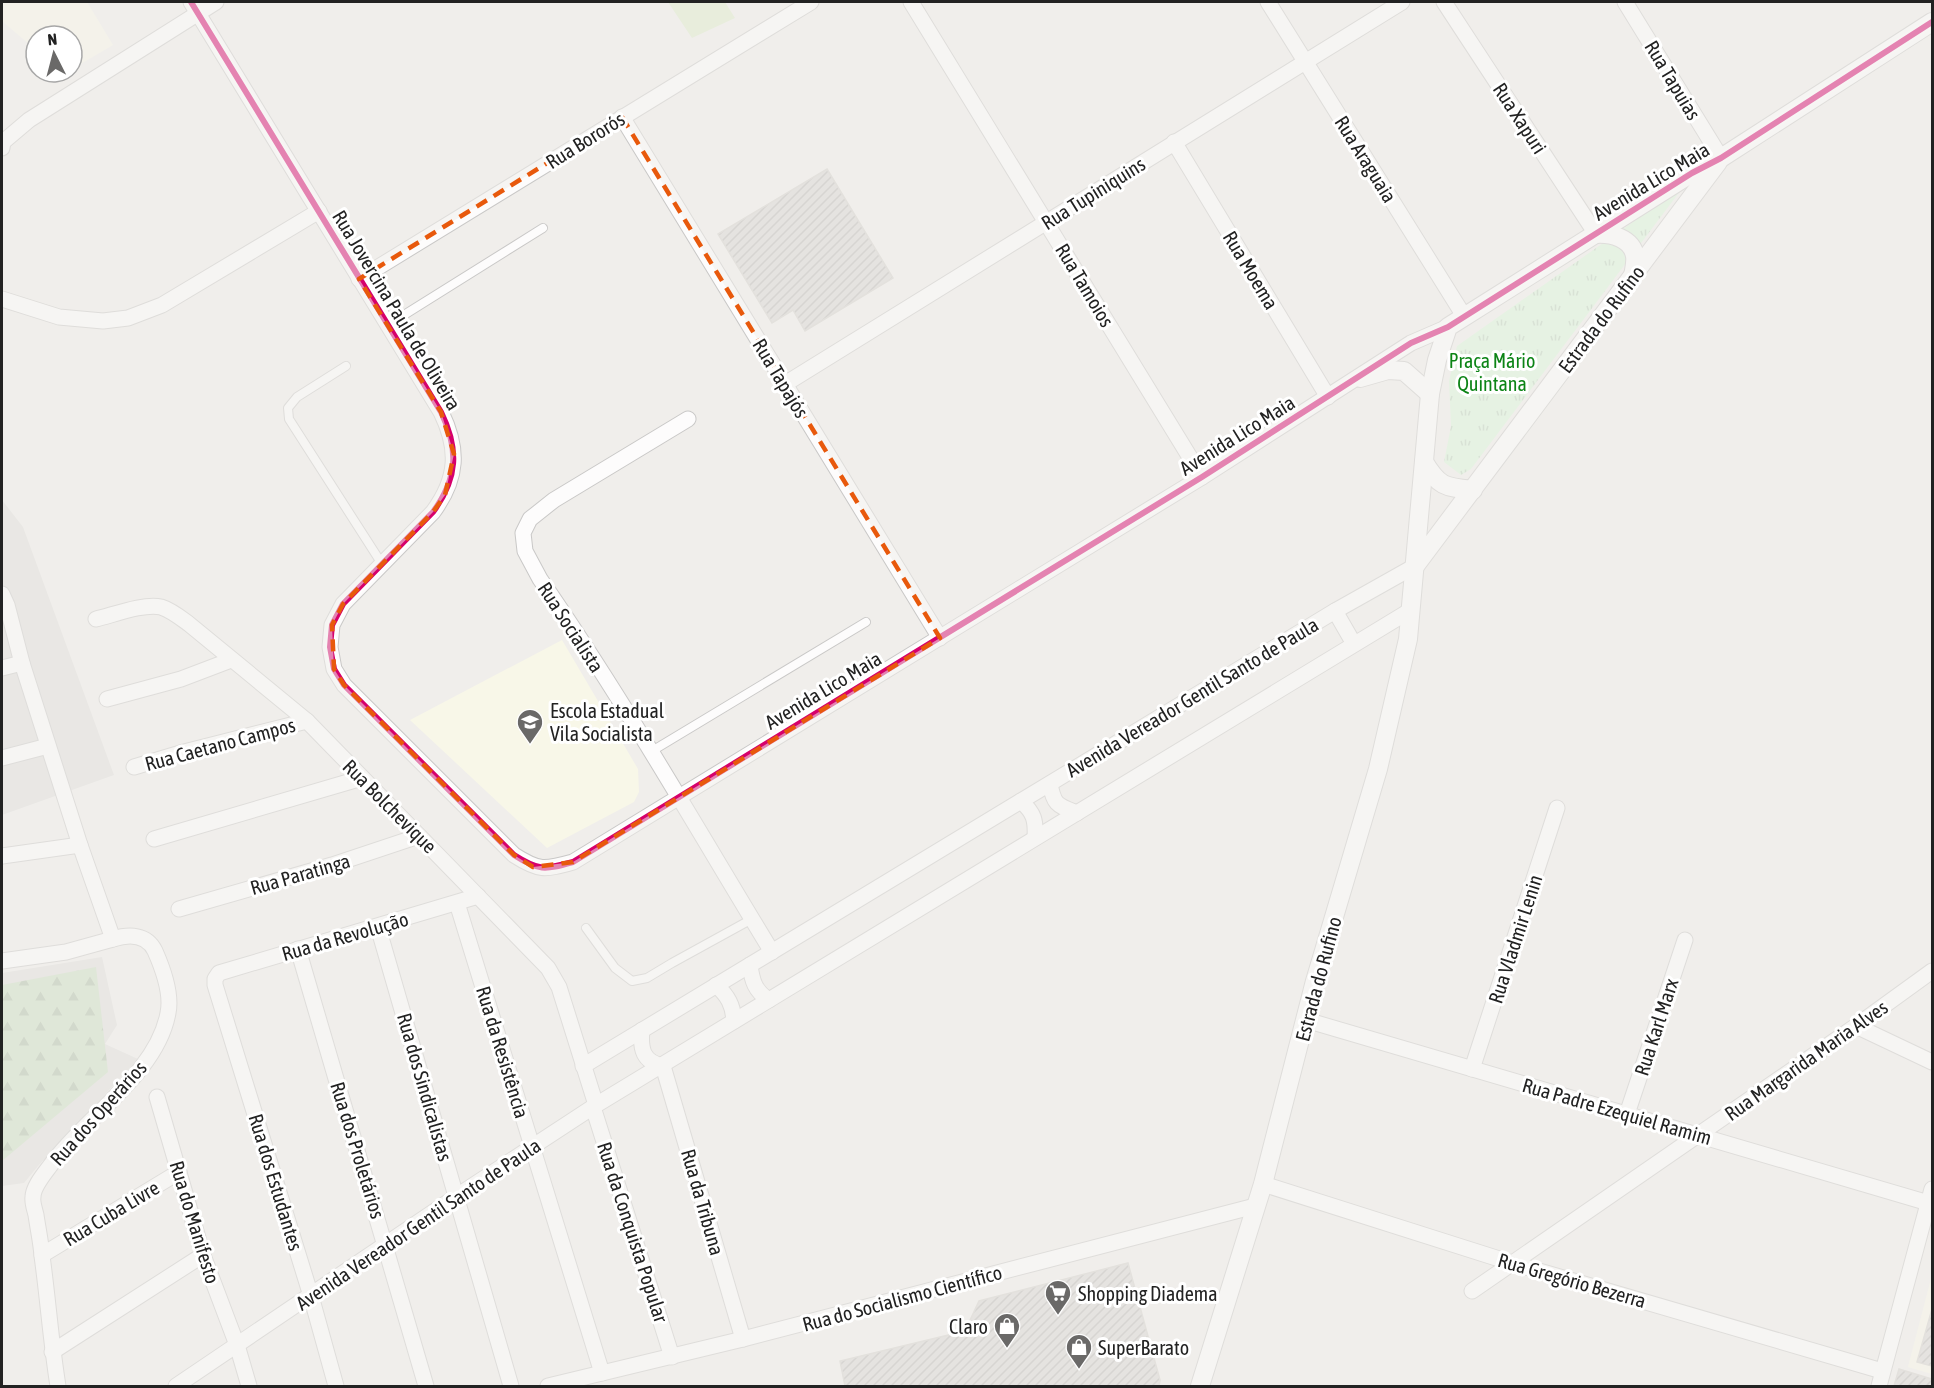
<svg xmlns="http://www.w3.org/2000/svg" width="1934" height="1388" viewBox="0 0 1934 1388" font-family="'Asap Condensed',sans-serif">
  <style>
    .residential { fill: #dfdedc }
    .education { fill: #f8f7e8 }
    .grass { fill: #ddeccb }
    .forest { fill: url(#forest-firs) }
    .park { fill: url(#park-tufts) }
    .building { fill: url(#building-hatch); stroke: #d3d0cc; stroke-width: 1.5 }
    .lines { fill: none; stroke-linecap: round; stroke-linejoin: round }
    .service-casing { stroke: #c9c8c7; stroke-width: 10 }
    .minor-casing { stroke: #c9c8c7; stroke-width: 17 }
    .tertiary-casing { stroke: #c9c8c7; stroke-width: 20 }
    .service { stroke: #fdfcfc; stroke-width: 8 }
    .minor { stroke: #fdfcfc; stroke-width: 15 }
    .tertiary { stroke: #fdfcfc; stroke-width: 18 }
    .cycleway-casing { stroke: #fff; stroke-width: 10 }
    .cycleway { stroke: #d6006c; stroke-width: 6 }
    .marked { fill: none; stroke: #e8590c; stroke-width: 4.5; stroke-dasharray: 12 8; stroke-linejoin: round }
    .labels { text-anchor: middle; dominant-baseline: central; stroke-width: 6; stroke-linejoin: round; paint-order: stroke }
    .street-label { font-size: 20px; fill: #222; stroke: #fff }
    .park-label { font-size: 20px; fill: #0c8416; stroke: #fff }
    .poi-label { font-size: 20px; fill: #222; stroke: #fff; text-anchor: start }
  </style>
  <defs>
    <pattern id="forest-firs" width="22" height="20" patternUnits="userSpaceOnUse" patternTransform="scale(1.5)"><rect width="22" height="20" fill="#cbdec1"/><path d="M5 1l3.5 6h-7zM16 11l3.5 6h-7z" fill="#aebea6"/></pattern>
    <pattern id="park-tufts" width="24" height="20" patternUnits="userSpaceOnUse" patternTransform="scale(1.5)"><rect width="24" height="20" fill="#daf5da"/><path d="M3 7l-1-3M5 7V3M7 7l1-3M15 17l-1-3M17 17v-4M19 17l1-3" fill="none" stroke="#bbd2bb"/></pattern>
    <pattern id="building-hatch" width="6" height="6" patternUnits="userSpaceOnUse" patternTransform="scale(1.5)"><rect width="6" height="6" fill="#d7d4d2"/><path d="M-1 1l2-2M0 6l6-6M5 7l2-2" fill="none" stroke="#b8b6b4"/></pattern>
  </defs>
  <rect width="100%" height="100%" fill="#f0eeeb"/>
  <!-- residential -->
  <g class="residential">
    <path d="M2,500L23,527L114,775L2,815Z"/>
    <path d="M102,957L117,1025L105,1044L138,1059L38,1166L24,1183L2,1186V973Z"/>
  </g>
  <!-- education -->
  <g class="education">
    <path d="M2,2H87L113,45L72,69V36H36V50L2,21Z"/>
    <path d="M562,640L638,769L639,792L634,802L547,848L410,720Z"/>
    <path d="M1932,1275V1374L1908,1367Z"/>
  </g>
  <!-- grass -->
  <path class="grass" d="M668,2H725L735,18L692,38Z"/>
  <!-- forest -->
  <path class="forest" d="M96,967L108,1072L2,1161V985Z"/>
  <!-- park -->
  <path class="park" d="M1684,186L1471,469L1461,475L1444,462L1451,426L1449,381L1457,346Z"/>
  <!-- building -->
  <g class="building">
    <path d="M827,169L893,278L805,331L793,310L772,323L718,234Z"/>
    <path d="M1128,1263L1160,1380L1159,1386H845L840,1361L965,1331L979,1301Z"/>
    <path d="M1932,1309V1366L1917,1362Z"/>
    <path d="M1899,1369L1932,1379V1386H1894Z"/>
  </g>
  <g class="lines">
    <!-- service casing -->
    <g class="service-casing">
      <g id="service">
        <path d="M388,325L543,228"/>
        <path d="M346,366L297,397L288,408L289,419L382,564"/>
        <path d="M652,751L866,622"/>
        <path d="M586,928L615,968L632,981L647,978L672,963L752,919"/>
      </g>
    </g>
    <!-- minor casing -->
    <g class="minor-casing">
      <g id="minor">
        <path d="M191,2L441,412C459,449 458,478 433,512L343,604L332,625L330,647L334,669L344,685L514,855C539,871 544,870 573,862L1202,477L1411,343L1448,327"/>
        <path d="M911,2L1202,477"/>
        <path d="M1268,2L1464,316"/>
        <path d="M1444,2L1596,234"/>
        <path d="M1625,2L1721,158"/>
        <path d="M622,117L940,638"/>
        <path d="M1174,142L1328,397"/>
        <path d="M2,148L3,142L29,120L216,2"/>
        <path d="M359,279L811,2"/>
        <path d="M2,299L59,317L103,321L128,318L162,305L319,211"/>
        <path d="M785,384L1402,2"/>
        <path d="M688,419L554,500L530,519L523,533L525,551L540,579C623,699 696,827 772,952"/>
        <path d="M2,594L7,605L22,663L80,845L113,939C129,934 147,934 155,951C163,969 172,994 168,1013C157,1074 85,1117 50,1166C44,1174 33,1187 33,1197C32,1203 35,1210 36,1215C38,1229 41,1242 42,1256C48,1299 51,1343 58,1386"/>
        <path d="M1335,611L1354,644"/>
        <path d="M96,619C113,615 144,603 161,607C171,610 181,618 189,624L307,721L548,968L559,987L596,1105"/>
        <path d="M2,668L22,663"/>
        <path d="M107,699L181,679L231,660"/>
        <path d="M2,758L48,746"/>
        <path d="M134,767L184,752L307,721"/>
        <path d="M1050,784C1054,805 1057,805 1077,813"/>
        <path d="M1021,801C1034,813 1036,820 1035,838"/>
        <path d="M154,839L362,778"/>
        <path d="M2,856L80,845"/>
        <path d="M457,903L602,1373"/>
        <path d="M179,909L332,865L419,836"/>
        <path d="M378,927L511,1386"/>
        <path d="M298,949L426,1386"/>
        <path d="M2,961L66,952L113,939"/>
        <path d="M750,965C752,981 755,991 769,1000"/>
        <path d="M716,985C728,996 733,1005 734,1021"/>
        <path d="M1306,1020L1932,1204"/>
        <path d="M1856,1026L1932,1062"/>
        <path d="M642,1030C640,1049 643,1062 663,1066L743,1339"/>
        <path d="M583,1066L1335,611L1415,566"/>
        <path d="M1472,1069L1557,808"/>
        <path d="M157,1097L203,1255L237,1345L249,1386"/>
        <path d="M593,1107L672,1357"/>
        <path d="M1627,1114L1685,940"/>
        <path d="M1263,1184L1512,1263L1882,1371"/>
        <path d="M42,1255L179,1172"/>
        <path d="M1472,1291L1856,1026L1932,971"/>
        <path d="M52,1352L203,1255"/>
        <path d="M176,1386L457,1196L596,1105L1411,610"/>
        <path d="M336,1386L311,1296L215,985V979L219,973L478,896"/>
        <path d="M548,1386L743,1339L1255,1206"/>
        <path d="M1879,1386L1932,1189"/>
      </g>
    </g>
    <!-- tertiary casing -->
    <g class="tertiary-casing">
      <g id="tertiary">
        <path d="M1596,234C1611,233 1632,238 1635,256C1636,262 1634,270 1633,276"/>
        <path d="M1360,378L1388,370L1404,371L1430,394"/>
        <path d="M1424,462C1439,487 1445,487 1473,490"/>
        <path d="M1415,566L1718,162"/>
        <path d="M1200,1386L1263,1184L1315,981L1378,769L1408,639L1430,394L1437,360L1448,327L1692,173L1721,158L1932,22"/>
      </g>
    </g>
    <!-- service -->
    <use href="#service" class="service"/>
    <!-- minor -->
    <use href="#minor" class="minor"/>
    <!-- tertiary -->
    <use href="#tertiary" class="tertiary"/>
    <!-- cycleway casing -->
    <g class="cycleway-casing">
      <path id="cycleway" d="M191,2L441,412C459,449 458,478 433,512L343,604L332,625L330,647L334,669L344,685L514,855C539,871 544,870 573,862L1202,477L1411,343L1448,327L1692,173L1721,158L1932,22"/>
    </g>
    <!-- cycleway -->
    <use href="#cycleway" class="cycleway"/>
  </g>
  <!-- marked area -->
  <path d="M0 0H1934V1388H0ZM622,117L940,638L573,862L533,867L514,855L344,685L334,669L332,625L343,604L433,512L445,495L454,454L441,412L359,279Z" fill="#f0eeeb" fill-opacity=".55" fill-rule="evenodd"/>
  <path class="marked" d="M622,117L940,638L573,862L533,867L514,855L344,685L334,669L332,625L343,604L433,512L445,495L454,454L441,412L359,279Z"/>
  <!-- icons -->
  <defs>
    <g id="school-pin" transform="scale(1.35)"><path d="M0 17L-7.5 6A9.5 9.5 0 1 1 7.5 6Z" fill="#6a6968" stroke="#fff"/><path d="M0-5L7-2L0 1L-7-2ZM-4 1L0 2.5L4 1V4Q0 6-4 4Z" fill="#fff"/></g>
    <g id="supermarket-pin" transform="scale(1.35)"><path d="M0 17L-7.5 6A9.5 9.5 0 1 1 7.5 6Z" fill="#6a6968" stroke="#fff"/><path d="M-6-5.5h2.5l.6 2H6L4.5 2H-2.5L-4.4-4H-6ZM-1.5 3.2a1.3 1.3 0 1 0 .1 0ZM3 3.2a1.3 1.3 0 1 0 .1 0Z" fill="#fff"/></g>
    <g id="shop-pin" transform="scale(1.35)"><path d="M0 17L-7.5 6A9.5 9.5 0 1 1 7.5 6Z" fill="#6a6968" stroke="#fff"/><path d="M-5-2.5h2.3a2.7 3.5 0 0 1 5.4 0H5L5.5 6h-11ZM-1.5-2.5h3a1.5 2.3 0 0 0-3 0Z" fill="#fff"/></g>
  </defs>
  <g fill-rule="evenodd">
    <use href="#school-pin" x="530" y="722"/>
    <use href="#supermarket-pin" x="1058" y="1293"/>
    <use href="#shop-pin" x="1007" y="1326"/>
    <use href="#shop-pin" x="1079" y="1347"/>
  </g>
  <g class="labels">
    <!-- street labels -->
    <g class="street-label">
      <text transform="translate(1673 80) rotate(59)">Rua Tapuias</text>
      <text transform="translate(1520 118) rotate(57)">Rua Xapuri</text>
      <text transform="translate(585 140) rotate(-32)">Rua Bororós</text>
      <text transform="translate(1366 159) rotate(58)">Rua Araguaia</text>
      <text transform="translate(1651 181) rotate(-31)">Avenida Lico Maia</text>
      <text transform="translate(1093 193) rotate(-32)">Rua Tupiniquins</text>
      <text transform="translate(1251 270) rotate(59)">Rua Moema</text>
      <text transform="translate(1085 285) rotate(59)">Rua Tamoios</text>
      <text transform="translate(397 310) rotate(59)">Rua Jovercina Paula de Oliveira</text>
      <text transform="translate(1601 319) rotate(-53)">Estrada do Rufino</text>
      <text transform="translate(781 378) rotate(59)">Rua Tapajós</text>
      <text transform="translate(1237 435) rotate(-32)">Avenida Lico Maia</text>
      <text transform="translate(571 627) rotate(57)">Rua Socialista</text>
      <text transform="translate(823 690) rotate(-31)">Avenida Lico Maia</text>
      <text transform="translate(1192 697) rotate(-31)">Avenida Vereador Gentil Santo de Paula</text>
      <text transform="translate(220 744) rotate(-15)">Rua Caetano Campos</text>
      <text transform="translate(390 806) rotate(45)">Rua Bolchevique</text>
      <text transform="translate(300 874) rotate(-16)">Rua Paratinga</text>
      <text transform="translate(345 936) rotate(-16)">Rua da Revolução</text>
      <text transform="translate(1515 939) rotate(-72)">Rua Vladmir Lenin</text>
      <text transform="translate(1318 979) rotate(-75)">Estrada do Rufino</text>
      <text transform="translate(1656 1027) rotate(-72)">Rua Karl Marx</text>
      <text transform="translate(503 1052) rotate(73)">Rua da Resistência</text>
      <text transform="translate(1806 1060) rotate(-35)">Rua Margarida Maria Alves</text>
      <text transform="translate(425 1087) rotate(74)">Rua dos Sindicalistas</text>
      <text transform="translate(1617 1111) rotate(16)">Rua Padre Ezequiel Ramim</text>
      <text transform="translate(98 1113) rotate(-48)">Rua dos Operários</text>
      <text transform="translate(358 1150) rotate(73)">Rua dos Proletários</text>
      <text transform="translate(276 1182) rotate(73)">Rua dos Estudantes</text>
      <text transform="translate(703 1202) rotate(74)">Rua da Tribuna</text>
      <text transform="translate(111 1213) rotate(-31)">Rua Cuba Livre</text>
      <text transform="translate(195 1222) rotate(73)">Rua do Manifesto</text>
      <text transform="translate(418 1224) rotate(-34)">Avenida Vereador Gentil Santo de Paula</text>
      <text transform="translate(633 1232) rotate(72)">Rua da Conquista Popular</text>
      <text transform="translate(1572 1280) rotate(16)">Rua Gregório Bezerra</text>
      <text transform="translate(902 1298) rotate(-15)">Rua do Socialismo Científico</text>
    </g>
    <!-- park labels -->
    <g class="park-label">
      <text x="1492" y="360">Praça Mário<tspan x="1492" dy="23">Quintana</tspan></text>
    </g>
    <!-- poi labels -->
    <g class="poi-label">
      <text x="550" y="710">Escola Estadual<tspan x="550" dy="23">Vila Socialista</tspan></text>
      <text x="1078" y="1293">Shopping Diadema</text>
      <text x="988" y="1326" text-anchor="end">Claro</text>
      <text x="1098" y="1347">SuperBarato</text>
    </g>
  </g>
  <!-- border -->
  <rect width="1934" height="1388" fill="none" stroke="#222222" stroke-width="6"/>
  <!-- north arrow -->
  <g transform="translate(54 54) rotate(354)"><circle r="28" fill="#ffffff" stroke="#a7a7a7" stroke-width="1.5"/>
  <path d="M0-4.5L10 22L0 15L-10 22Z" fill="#6a6968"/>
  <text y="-9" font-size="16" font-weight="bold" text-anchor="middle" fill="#222222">N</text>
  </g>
</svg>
